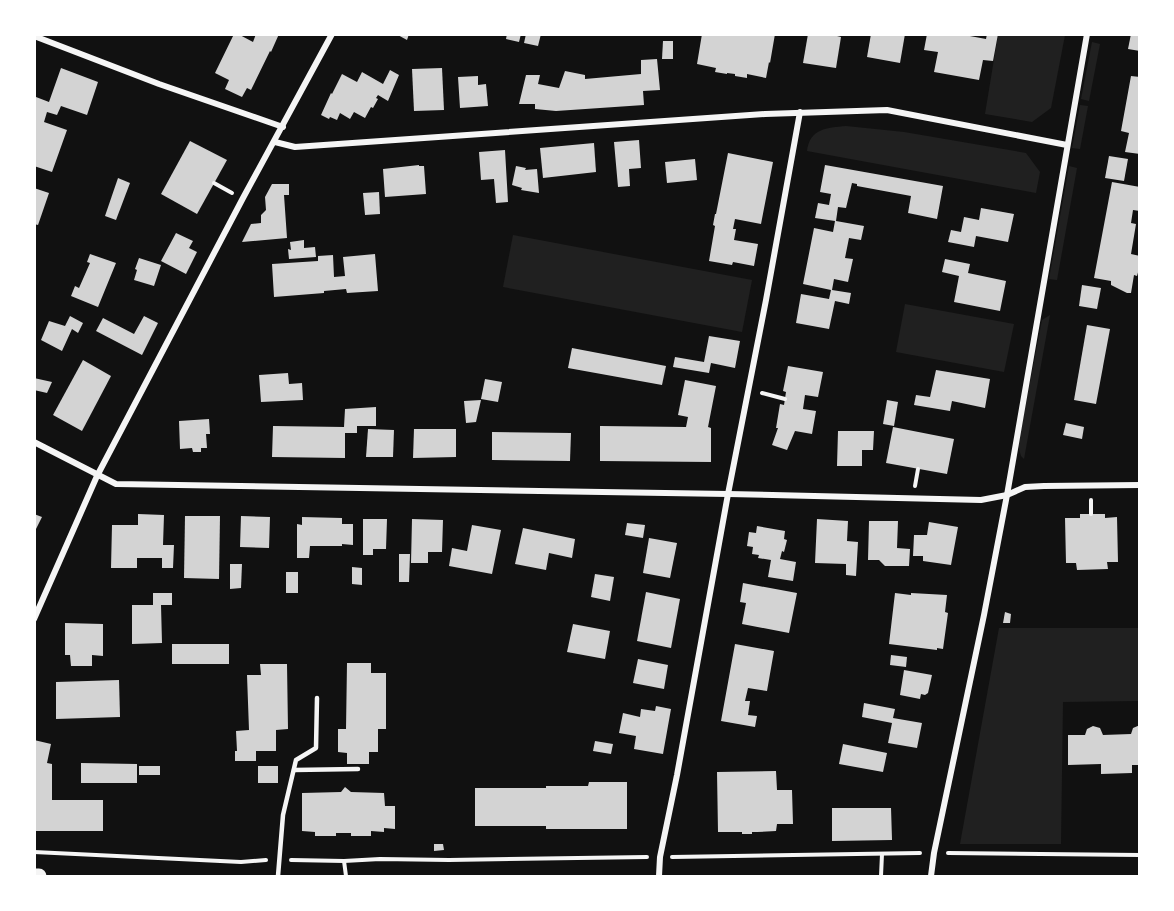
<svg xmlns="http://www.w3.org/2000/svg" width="1174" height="911" viewBox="0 0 1174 911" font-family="Poppins,sans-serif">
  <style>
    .green { fill: #202020 }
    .building { fill: #d3d3d3 }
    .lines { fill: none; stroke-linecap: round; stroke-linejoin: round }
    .path { stroke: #f5f5f5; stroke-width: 4 }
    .service { stroke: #f5f5f5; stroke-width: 4.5 }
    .minor { stroke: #f5f5f5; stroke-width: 6 }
    .primary { stroke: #f5f5f5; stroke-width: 15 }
  </style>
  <rect width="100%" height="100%" fill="#111"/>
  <!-- green -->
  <g class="green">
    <path d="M998,35H1065L1051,108L1032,122L985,114Z"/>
    <path d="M1092,42L1100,44L1089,101L1081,99Z"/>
    <path d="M1080,105L1088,106L1080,149L1072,148Z"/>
    <path d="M846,126L904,132L1026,153L1040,172L1036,193L807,151C810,128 827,128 846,126Z"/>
    <path d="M1069,166L1077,168L1057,280L1049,279Z"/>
    <path d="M513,235L752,280L742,332L503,287Z"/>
    <path d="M905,304L1014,324L1004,372L896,352Z"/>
    <path d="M1050,315L1024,459L1021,456L1018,445L1042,320Z"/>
    <path d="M999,628H1139V701L1063,702L1061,844H960Z"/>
  </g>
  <!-- building -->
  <g class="building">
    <path d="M234,34H238L253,42L256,34H279L271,52L270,51L251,90L247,88L242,97L225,89L229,80L215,73Z"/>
    <path d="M396,34H409L407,40Z"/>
    <path d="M507,34H521L519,42L506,39Z"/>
    <path d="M526,34H541L538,46L524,43Z"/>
    <path d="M702,34H775L770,63L769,62L766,78L747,74V78L735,76V74L727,73V74L715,72L716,68L697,64Z"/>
    <path d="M808,34H829L841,37L836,68L803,63Z"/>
    <path d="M871,34H905L900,63L867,57Z"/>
    <path d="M927,34H959L986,39L987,34H998L993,61L983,60L979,80L934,72L938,52L924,50Z"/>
    <path d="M1131,34H1140V51L1128,49Z"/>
    <path d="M663,41H673V59H662Z"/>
    <path d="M657,59L660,90L643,91L644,105L556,111L535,109V104H519L526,75H540L538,84L559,88L565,71L585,75V79L641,74V60Z"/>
    <path d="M61,68L98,82L87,115L61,106L57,115L47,112L44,122L67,130L52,172L34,166V101L36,97L49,102Z"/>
    <path d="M442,68L444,110L414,111L412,69Z"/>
    <path d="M390,70L399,75L388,101L378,95L376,98L378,99L373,108L371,107L365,118L354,112L350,119L340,113L337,120L330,117L329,119L321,115L331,93L332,94L342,74L357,82L362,72L383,84Z"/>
    <path d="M478,76V85L486,84L488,106L460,108L458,77Z"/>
    <path d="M1131,76L1140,77V154L1125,152L1129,133L1121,131Z"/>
    <path d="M639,140L641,168L629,169L630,186L618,187L614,142Z"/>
    <path d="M190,141L227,160L197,214L161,194Z"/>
    <path d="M594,143L596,172L543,178L540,148Z"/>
    <path d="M505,150L508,202L496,203L494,179L481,180L479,152Z"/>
    <path d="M728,153L773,162L761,224L735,219L733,229H736L734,240L758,244L754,266L733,262L732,265L709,261L715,226L713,225L715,214H716Z"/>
    <path d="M1109,156L1128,159L1124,181L1105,178Z"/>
    <path d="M695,159L697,180L667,183L665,162Z"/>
    <path d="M419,165V166H424L426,194L385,197L383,169Z"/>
    <path d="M825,165L943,186L937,219L908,213L911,196L857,186V184L852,183L846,208L838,207L836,221L864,226L861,240L849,238L845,258L853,259L848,282L834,279L832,290L851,293L849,304L835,301L829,329L796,323L801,294L829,299L831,290L803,284L814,228L833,232L835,221L815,218L818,203L829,205L831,194L820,192Z"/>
    <path d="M516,166L526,168L525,170L537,169L539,193L521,190L522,188L512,185Z"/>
    <path d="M118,178L130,183L116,220L105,216Z"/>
    <path d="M1112,182L1140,187V211L1133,210L1131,223L1136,224L1131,254L1140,256V265L1137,276L1134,275L1131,293H1127L1111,285V281L1094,278Z"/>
    <path d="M272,184H289V195H284L287,238L242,242L251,224L261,223V215L266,210L265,197Z"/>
    <path d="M34,188L49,193L38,225L34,224Z"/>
    <path d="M379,192L380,214L365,215L363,193Z"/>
    <path d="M981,208L1014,214L1008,242L976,236L974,247L948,242L951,230L961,232L964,217L979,220Z"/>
    <path d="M176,233L193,241L189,248L197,252L186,274L161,261Z"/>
    <path d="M304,240V248L315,247L316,257L289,259L288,249L291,250L290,242Z"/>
    <path d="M90,254L116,263L98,307L71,296L75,286L79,288L90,263L87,262Z"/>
    <path d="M375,254L378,291L347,293L346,289L324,291V293L274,297L272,264L318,261V256L333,255L334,277L345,276L343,257Z"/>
    <path d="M139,258L161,265L154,286L134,280L137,270L135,269Z"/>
    <path d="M945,259L970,264L968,273L1006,281L1000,311L954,302L959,276L942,272Z"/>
    <path d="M1082,285L1101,288L1097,309L1079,306Z"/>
    <path d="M70,316L83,323L78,333L72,329L62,351L41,340L49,321L65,326Z"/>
    <path d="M144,316L158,323L142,355L96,331L103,318L134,334Z"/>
    <path d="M1087,325L1110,329L1096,404L1074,400Z"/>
    <path d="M709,336L740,341L735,368L711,363L709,373L673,367L675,357L704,362Z"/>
    <path d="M572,348L666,366L662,385L568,368Z"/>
    <path d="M83,360L111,376L82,431L53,415Z"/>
    <path d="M788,366L823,372L818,397L805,395L803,409L816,411L812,434L795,431L787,450L772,445L778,428H776L780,404L784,405L786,392L783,391Z"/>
    <path d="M936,370L990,379L985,408L952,401L950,411L914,405L916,395L930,397Z"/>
    <path d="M288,373L289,384L302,383L303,400L261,402L259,375Z"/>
    <path d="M34,378L52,382L47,393L34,390Z"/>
    <path d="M485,379L502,382L498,402L481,399Z"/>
    <path d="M685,380L716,386L708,427L711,428V462L600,461V426L686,427L688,417L678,415Z"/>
    <path d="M481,400L476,422L466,423L464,401Z"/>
    <path d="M887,400L898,402L894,426L883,424Z"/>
    <path d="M376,407V426H357V433H345V458L272,457L273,426L344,427L345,409Z"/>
    <path d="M209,419L210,434H206L207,448H201V452H193L192,448L180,449L179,421Z"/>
    <path d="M1066,423L1084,427L1082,439L1063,435Z"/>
    <path d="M893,427L954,439L947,474L886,463Z"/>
    <path d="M368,429L394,430L393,457H366Z"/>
    <path d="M414,429H456V457L413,458Z"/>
    <path d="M838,431H874L873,450H862V466H837Z"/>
    <path d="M492,432L571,433L570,461L492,460Z"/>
    <path d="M34,514L42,517L34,533Z"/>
    <path d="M138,514L164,515L163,545H174L173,568H162V558H137V568H111L112,525H138Z"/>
    <path d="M1080,514H1105V518L1117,517L1118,562H1107L1108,569L1077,570L1076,563H1066L1065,518H1080Z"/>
    <path d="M185,516H220L219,579L184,578Z"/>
    <path d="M241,516L270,517L269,548L240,547Z"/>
    <path d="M302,517L342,518V524H353V545L342,544V546H310L309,558H297V524L302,525Z"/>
    <path d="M363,519H387L386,549H373V555H363Z"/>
    <path d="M412,519L443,520L442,552H428V563H411Z"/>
    <path d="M817,519L848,521L847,541L858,542L856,576L846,575V564L815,563Z"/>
    <path d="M869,521H898L897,548L910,549L909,566H885L879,560H868Z"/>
    <path d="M929,522L958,527L951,565L923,561V556H913L914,535H927Z"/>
    <path d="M627,523L645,525L643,538L625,535Z"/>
    <path d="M472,525L501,530L492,574L449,566L452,548L467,551Z"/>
    <path d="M757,526L785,531L784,539L787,540L784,552L782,551L780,559L796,562L793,581L768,577L771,560L758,558L759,555L752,554L753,547L747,546L749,532L756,533Z"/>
    <path d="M523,528L575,539L572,558L549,553L546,570L515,564Z"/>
    <path d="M649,538L677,543L670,578L643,573Z"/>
    <path d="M399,554H410L409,582H399Z"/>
    <path d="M230,564H242L241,588L230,589Z"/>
    <path d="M352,567L362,568V585L352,584Z"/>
    <rect x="286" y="572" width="12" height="21"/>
    <path d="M595,574L614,577L610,601L591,597Z"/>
    <path d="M743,583L797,593L789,633L742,624L746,603L740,602Z"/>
    <path d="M646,592L680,599L671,648L637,641Z"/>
    <path d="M153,593H172V605H161L162,643L132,644V605H153Z"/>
    <path d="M895,593L911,595V593L947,595L945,612L948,613L943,649L937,648V650L889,644Z"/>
    <path d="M1005,612L1011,614L1010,623H1003Z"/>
    <path d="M65,623L103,624V656L92,655V666H71L70,655H65Z"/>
    <path d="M573,624L610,631L605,659L567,652Z"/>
    <rect x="172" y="644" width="57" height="20"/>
    <path d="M735,644L774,651L767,691L748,688L745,701H750L748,715L757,716L755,727L721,721Z"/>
    <path d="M891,655L907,657L906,667L890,665Z"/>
    <path d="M638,659L668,665L664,689L633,683Z"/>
    <path d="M347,663H371V673H386V729H378V752H369V764H347V753L338,752V729H346Z"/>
    <path d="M260,664H287L288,729L276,730V751H256V761H235V751H237L236,731L249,730L247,675H261Z"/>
    <path d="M904,670L932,675L928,693L925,695L921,694L920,699L900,695Z"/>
    <path d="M119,680L120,717L56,719V682Z"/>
    <path d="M864,703L895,709L893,718L922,723L917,748L888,743L892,723L862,717Z"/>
    <path d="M656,706L671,709L663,754L634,749L636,736L619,733L623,713L640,717L641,709L655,711Z"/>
    <path d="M1140,725V765H1132V773L1101,774V764L1068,765V735H1085L1087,729L1093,726L1100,728L1103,735L1131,734L1133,728Z"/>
    <path d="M34,740L51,744L47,763L52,764V800H103V831H34Z"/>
    <path d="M595,741L613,744L611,754L593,751Z"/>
    <path d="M843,744L887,753L883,772L839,764Z"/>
    <path d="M81,763L137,764V783H81Z"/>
    <rect x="139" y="766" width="21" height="9"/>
    <rect x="258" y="766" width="20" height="17"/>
    <path d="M776,771L777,790H792L793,824H777L776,831L757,832H752V834H742V832H718L717,772Z"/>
    <path d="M589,782H627V829H546V826H475V788H546V786H588Z"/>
    <path d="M345,787L351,792L384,793L385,806H395V829L384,828V832L371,831V836H351V833H336V836H315V832L302,831V793L341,792Z"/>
    <path d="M832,808H891L892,840L832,841Z"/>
    <path d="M434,844H443L444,850L434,851Z"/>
  </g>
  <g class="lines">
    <!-- path -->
    <g class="path">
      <path d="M214,183L232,193"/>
      <path d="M762,393L785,399"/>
      <path d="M915,486L918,469"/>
      <path d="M1091,500V514"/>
      <path d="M34,852L241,862L266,860"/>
      <path d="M948,853L1140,855"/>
      <path d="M672,857L920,853"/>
      <path d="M291,860L344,861L380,859L449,860L647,857"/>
      <path d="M344,861L346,876"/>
      <path d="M881,876L882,854"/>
    </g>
    <!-- service -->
    <g class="service">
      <path d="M294,770L358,769"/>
      <path d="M278,876L283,815L296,760L316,748L317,698"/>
    </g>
    <!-- minor -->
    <g class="minor">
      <path d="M34,36L159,84L283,127"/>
      <path d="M275,142L295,147L765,114L887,110L1067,145"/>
      <path d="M34,442L116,484L728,494L981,500L1007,495L1025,487L1044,486L1140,485"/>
      <path d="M34,619L97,476L243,198L332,34"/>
      <path d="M659,876L660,857L677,775L728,494L766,300L800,112"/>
      <path d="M931,876L934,853L984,615L1007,495L1087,34"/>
    </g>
    <!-- primary -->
    <path class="primary" d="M34,876H39"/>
  </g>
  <!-- border -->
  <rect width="1174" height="911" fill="none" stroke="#ffffff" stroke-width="72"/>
</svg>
